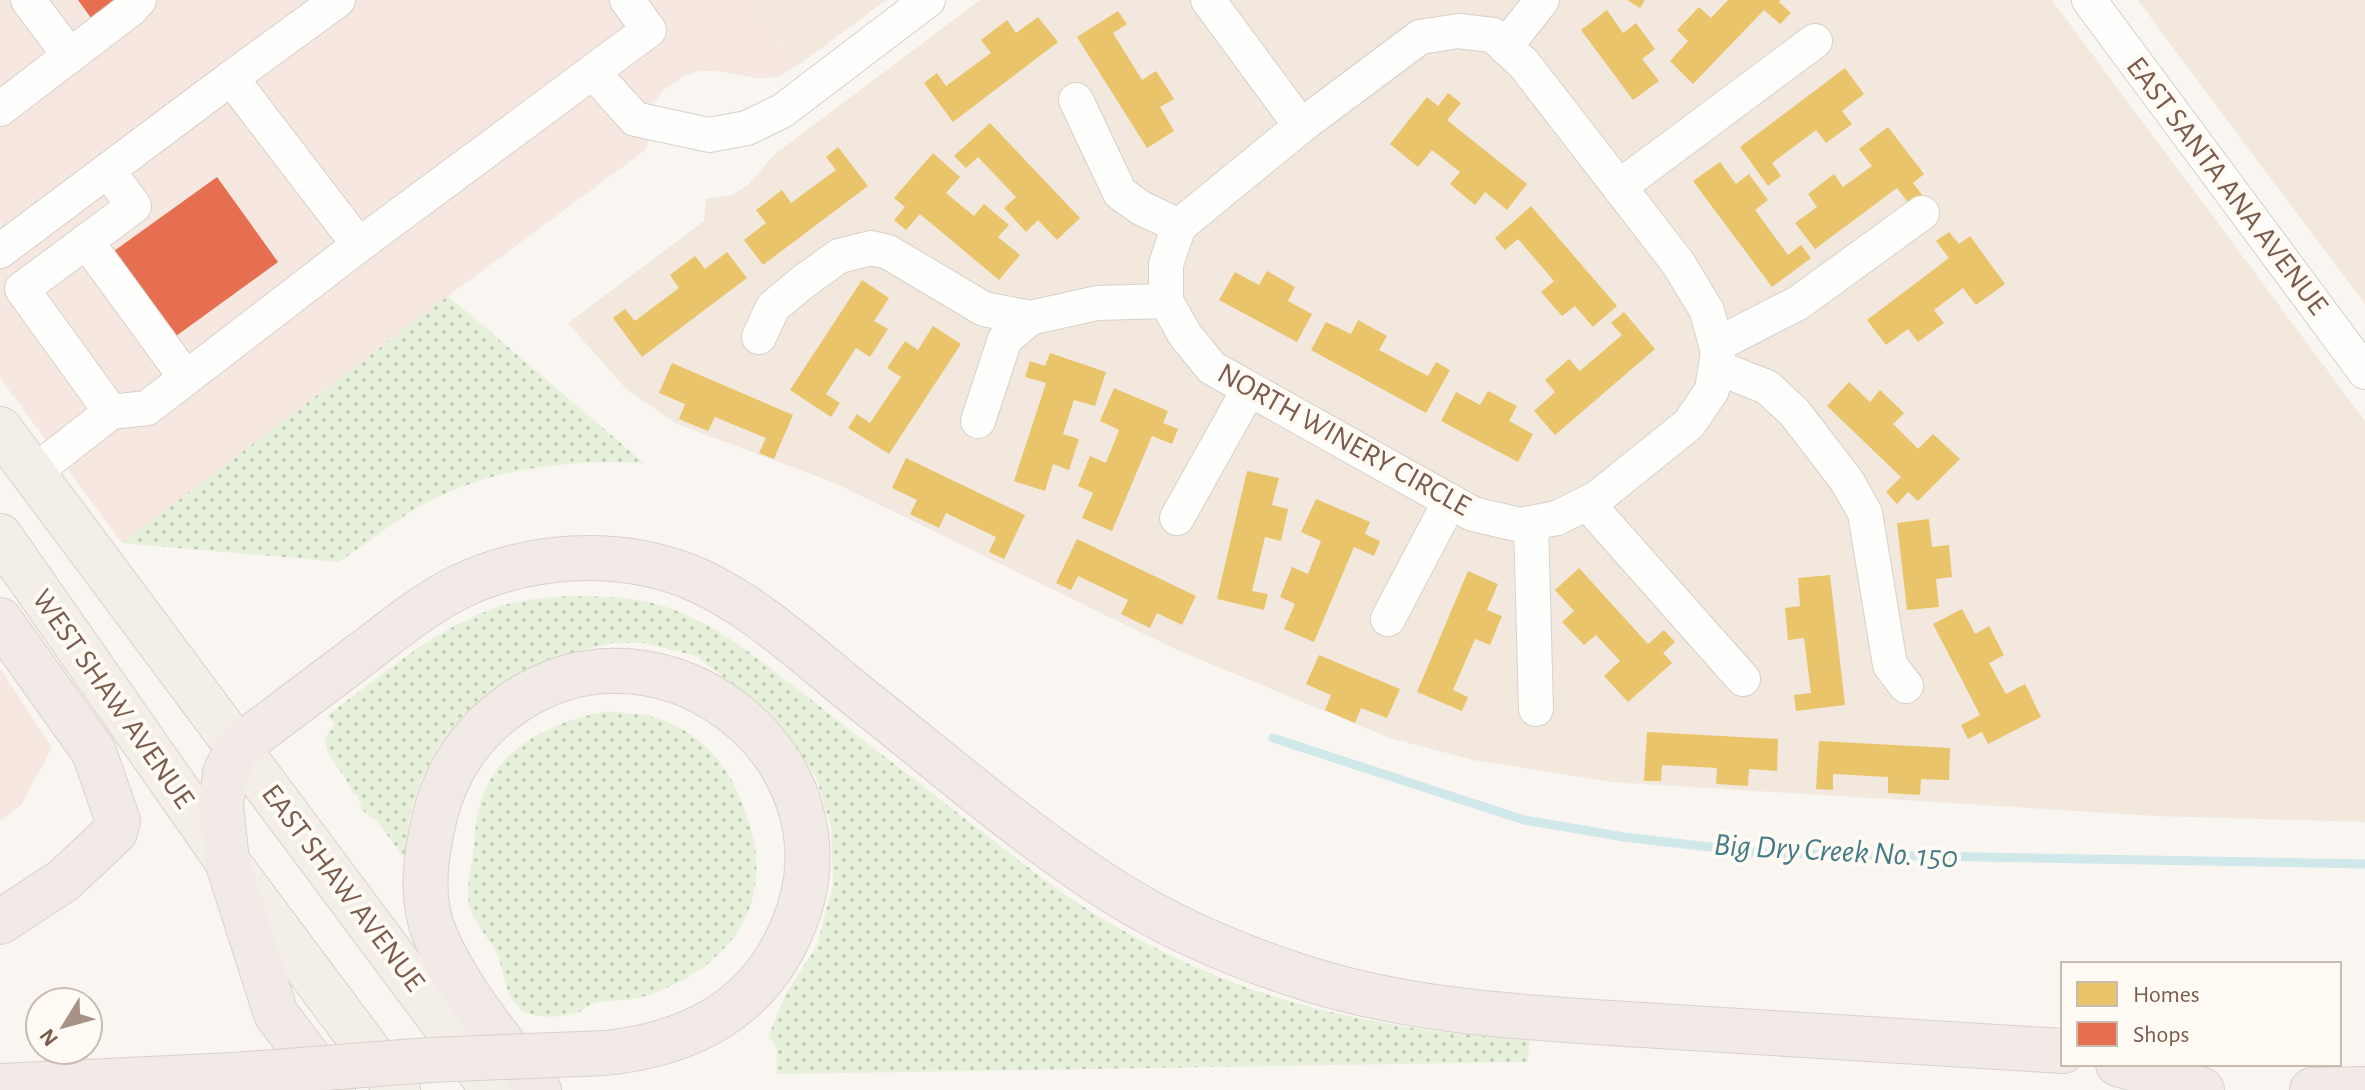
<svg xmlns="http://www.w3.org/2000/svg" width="2365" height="1090" viewBox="0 0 2365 1090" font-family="'Alegreya Sans',sans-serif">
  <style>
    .residential { fill: #f2e8de }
    .commercial { fill: #f6e8e1 }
    .grass { fill: url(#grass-dots) }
    .homes { fill: #e9c46a }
    .shops { fill: #e76f51 }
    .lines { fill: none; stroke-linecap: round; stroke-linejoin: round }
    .stream { stroke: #d0e8ea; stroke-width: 9 }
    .minor-casing { stroke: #d7d1cb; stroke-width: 36 }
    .major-casing { stroke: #dad1cc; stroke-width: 46 }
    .highway-casing { stroke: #dad1cc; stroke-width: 46 }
    .minor { stroke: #fefefd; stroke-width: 34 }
    .major { stroke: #f3eee8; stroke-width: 44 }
    .highway { stroke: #f2eae7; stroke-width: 44 }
    .highway-bridge-casing { stroke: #dad1cc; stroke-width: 46; stroke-linecap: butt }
    .highway-bridge { stroke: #f2eae7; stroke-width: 44 }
    .labels { text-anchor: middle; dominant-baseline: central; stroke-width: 8; stroke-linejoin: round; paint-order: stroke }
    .street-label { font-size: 30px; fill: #7a5c4d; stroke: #fffaf3 }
    .water-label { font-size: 32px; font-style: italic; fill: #437c86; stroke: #fffaf3 }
  </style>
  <defs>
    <pattern id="grass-dots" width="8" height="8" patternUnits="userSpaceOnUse" patternTransform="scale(2)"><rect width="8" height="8" fill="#e7f0db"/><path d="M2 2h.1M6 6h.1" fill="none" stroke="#c0c6b4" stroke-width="1.8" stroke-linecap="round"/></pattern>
  </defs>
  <rect width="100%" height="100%" fill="#f9f5f0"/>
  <!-- residential -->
  <g class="residential">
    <path d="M747,0H886L797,66Z"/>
    <path d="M980,0H2052L2365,421V822L2157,816L1612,782L1473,760L1390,738L1177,650L835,483L677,424L627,390L568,323L704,221L706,199L732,195L749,184L774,155Z"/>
    <path d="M2138,0H2365V304L2240,138Z"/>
  </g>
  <!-- commercial -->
  <g class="commercial">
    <path d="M0,0H747L797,66L779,76L761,79L716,71H698L683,77L664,90L653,103L648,115L647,149L448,296L122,543L0,378Z"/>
    <path d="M0,668L52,748L21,805L0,821Z"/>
  </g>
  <!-- grass -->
  <g class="grass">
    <path d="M448,296L644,463C563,459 481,469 410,512C386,528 363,546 339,562L122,543Z"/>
    <path d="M571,596C602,597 636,596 666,607C723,626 771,669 818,705C872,747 927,789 981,831C1019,860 1057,891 1098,916C1238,1001 1367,1029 1529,1040L1528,1062L776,1074L777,1050L769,1035L786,993L817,946L833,884L831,827L816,777L770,713L696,656L644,643H612L562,655L525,670L491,691L463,716L440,744L421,780L410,815L405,855H402L377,821L362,810L358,796L352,792C345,768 309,747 335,725L328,715C381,676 435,628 498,607C522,599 546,598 571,596Z"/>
    <path d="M607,711C621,713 636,713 649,716C704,731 732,768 748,820C756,844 759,866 754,891C744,946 693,982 642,997C626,1002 609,999 594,1003C588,1005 584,1010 579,1012C566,1017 537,1019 525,1012C504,1000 506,974 497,954C490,940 474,922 470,908C465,890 471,871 473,854C475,840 475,825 478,812C491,749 550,722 607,711Z"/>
  </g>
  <!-- homes -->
  <g class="homes">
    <path d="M1627,0H1645L1640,8Z"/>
    <path d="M1728,0H1781L1779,2L1791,13L1780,24L1764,10L1693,84L1670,61L1688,41L1677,30L1699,7L1711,18Z"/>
    <path d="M1607,10L1623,33L1636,23L1655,49L1642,59L1659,81L1633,100L1581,30Z"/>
    <path d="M1118,11L1127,24L1113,33L1142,80L1156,71L1174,99L1160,107L1174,131L1147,148L1077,37Z"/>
    <path d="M1038,17L1058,42L953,122L924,83L937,73L946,86L991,53L981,40L1007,20L1016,33Z"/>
    <path d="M1845,68L1864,94L1842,111L1852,124L1826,143L1816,130L1772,163L1781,176L1768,186L1740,147Z"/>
    <path d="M1448,93L1461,103L1447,120L1527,184L1507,210L1485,192L1475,205L1450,184L1460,172L1432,150L1418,167L1390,144L1427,97L1438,106Z"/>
    <path d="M990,123L1080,218L1057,240L1038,220L1026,232L1004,208L1016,197L978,157L966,168L954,156Z"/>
    <path d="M1888,127L1924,174L1913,183L1923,196L1910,205L1897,188L1815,249L1795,223L1817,207L1808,194L1834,174L1843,187L1872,166L1859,149Z"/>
    <path d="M838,147L868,186L763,265L744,240L766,223L756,210L782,190L791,203L836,170L826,157Z"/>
    <path d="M933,153L960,177L946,193L974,216L984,204L1009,225L998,237L1020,255L999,280L920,214L906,230L894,220L905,207L894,198Z"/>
    <path d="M1720,162L1736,184L1749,174L1768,200L1755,210L1788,255L1801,245L1811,258L1772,287L1693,181Z"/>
    <path d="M1531,206L1617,306L1593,327L1575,306L1562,316L1541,292L1554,281L1518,239L1505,250L1495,238Z"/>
    <path d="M1949,232L1959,244L1970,236L2005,284L1976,305L1963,288L1934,310L1944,323L1918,342L1908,329L1886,345L1867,320L1949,258L1936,241Z"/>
    <path d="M727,252L747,278L642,357L613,318L625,309L635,321L679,288L670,275L695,256L705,269Z"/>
    <path d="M1267,271L1295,287L1288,301L1312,314L1297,342L1219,300L1235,272L1259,285Z"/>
    <path d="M862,280L889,298L874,321L888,329L870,357L856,348L826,394L840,403L831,417L790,390Z"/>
    <path d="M1624,312L1655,349L1555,435L1534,411L1555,392L1545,380L1569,359L1580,371L1622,335L1611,323Z"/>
    <path d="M1358,320L1387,336L1379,350L1428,376L1436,362L1450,370L1426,413L1311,350L1326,322L1351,334Z"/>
    <path d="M933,326L961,344L889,454L848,428L857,414L870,423L901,377L887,368L905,341L918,350Z"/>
    <path d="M1050,353L1106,372L1095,406L1074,400L1063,434L1079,439L1069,470L1053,464L1045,491L1014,481L1046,383L1025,377L1030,361L1045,366Z"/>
    <path d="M672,363L793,415L774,459L759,453L766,438L715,417L708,431L679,419L685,404L659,393Z"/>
    <path d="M1849,382L1870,402L1880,390L1904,413L1893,424L1918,449L1933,434L1960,459L1918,501L1908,492L1897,504L1886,492L1901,477L1827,406Z"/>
    <path d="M1114,388L1168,411L1163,423L1178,429L1172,444L1152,436L1112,531L1082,518L1093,493L1078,486L1090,456L1106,463L1119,430L1100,421Z"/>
    <path d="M1488,391L1517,406L1509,421L1533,434L1518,462L1441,421L1456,392L1480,405Z"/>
    <path d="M906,458L1025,515L1004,559L989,552L996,537L946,513L939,528L910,514L917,500L892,488Z"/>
    <path d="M1247,471L1279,478L1272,505L1288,509L1281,541L1265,537L1252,591L1268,594L1264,610L1217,599Z"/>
    <path d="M1316,499L1370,522L1365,534L1380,541L1374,556L1354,547L1314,642L1284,629L1295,604L1280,597L1292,567L1308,574L1321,541L1301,532Z"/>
    <path d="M1929,519L1932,547L1949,545L1952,577L1936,579L1939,607L1907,610L1897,523Z"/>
    <path d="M1077,539L1196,596L1182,625L1157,613L1150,628L1121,614L1128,600L1078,576L1071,590L1056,583Z"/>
    <path d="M1579,568L1648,644L1664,630L1675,642L1663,653L1672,663L1628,702L1604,676L1620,661L1596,635L1584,645L1562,622L1574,611L1555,590Z"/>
    <path d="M1468,571L1498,584L1487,610L1502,616L1490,645L1475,639L1453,690L1468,697L1462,711L1417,692Z"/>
    <path d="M1830,575L1845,705L1796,711L1794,695L1811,693L1804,638L1788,640L1785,608L1800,606L1798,578Z"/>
    <path d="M1962,609L1975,634L1989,626L2004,655L1989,663L2006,694L2025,684L2041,717L1988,744L1982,732L1968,739L1961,725L1980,715L1933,624Z"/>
    <path d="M1319,655L1400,689L1387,718L1361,708L1355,723L1325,710L1331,695L1306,684Z"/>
    <path d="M1647,732L1778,739L1777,771L1749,769L1748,786L1716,784L1717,768L1662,765L1661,781H1644Z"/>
    <path d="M1819,741L1950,748L1949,780L1921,779L1920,795L1888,793V777L1833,774V790L1816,789Z"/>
  </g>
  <!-- shops -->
  <g class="shops">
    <path d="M78,0H115L91,18Z"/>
    <path d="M217,177L278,262L176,336L114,251Z"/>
  </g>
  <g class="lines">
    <!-- stream -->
    <path class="stream" d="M1273,738L1524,820L1624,837L1761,853L2365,864"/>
    <!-- minor casing -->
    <g class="minor-casing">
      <g id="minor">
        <path d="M28,0L70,56"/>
        <path d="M338,0L231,78L359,245"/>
        <path d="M1208,0L1301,126"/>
        <path d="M2089,0L2365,372"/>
        <path d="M1458,31L1493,35L1524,64L1678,263L1707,311L1718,352L1712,390L1689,424L1597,498L1557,518L1520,525L1473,514L1212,368L1185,335L1166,301V264L1179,226L1301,126L1420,37Z"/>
        <path d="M1505,47L1542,0"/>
        <path d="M593,72L635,119L709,135L747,128L782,111L928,0"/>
        <path d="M1076,100L1120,193L1141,208L1179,226"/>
        <path d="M0,109L131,9L139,0"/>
        <path d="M108,171L134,206L22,289L111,412"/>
        <path d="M1619,187L1815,41"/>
        <path d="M86,241L186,378"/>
        <path d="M0,251L231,78"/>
        <path d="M759,337L773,307L803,282L839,256L871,248L888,252L984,309L1030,318L1097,303L1166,301"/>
        <path d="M1716,345L1798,303L1922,213"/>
        <path d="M1716,367L1767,387L1794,412L1847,481L1865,513L1890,665L1906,686"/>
        <path d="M978,421L1005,339L1030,318"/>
        <path d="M33,473L111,412L147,408L359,245L649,30L627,0"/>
        <path d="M1587,503L1743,679"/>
        <path d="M1177,518L1249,389"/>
        <path d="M1531,523L1536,709"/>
        <path d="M1388,619L1450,501"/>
      </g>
    </g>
    <!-- major casing -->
    <g class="major-casing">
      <g id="major">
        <path d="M0,429L493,1090"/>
        <path d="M0,536L227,861L398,1090"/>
      </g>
    </g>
    <!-- highway casing -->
    <g class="highway-casing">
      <g id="highway">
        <path d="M0,620L94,752L118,821L115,832L64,880L0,922"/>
        <path d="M2118,1064L2202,1090"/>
        <path d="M0,1086L234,1075"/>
        <path d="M333,1090L276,1014L227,861L221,806L225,773L238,747C278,717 319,686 359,656C391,632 423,605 459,587C528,554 614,548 685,575C748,599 807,655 859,697C943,763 1025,836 1116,893C1170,927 1230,953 1290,973C1409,1014 1535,1018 1659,1026C1794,1034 1928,1043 2063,1051"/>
        <path d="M539,1090C502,1041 459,992 435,935C419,898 426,853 435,816C446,770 473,731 512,704C662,599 867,761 791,931C756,1011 689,1044 605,1053"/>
        <path d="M2312,1090L2365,1089"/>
      </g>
    </g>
    <!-- minor -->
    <use href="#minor" class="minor"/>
    <!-- major -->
    <use href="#major" class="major"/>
    <!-- highway -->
    <use href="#highway" class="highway"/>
    <!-- highway-bridge casing -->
    <g class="highway-bridge-casing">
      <path id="highway-bridge" d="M234,1075L429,1060L605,1053"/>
    </g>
    <!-- highway-bridge -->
    <use href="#highway-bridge" class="highway-bridge"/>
  </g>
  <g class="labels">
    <!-- street labels -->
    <g class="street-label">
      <text transform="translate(2227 186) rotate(53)">EAST SANTA ANA AVENUE</text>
      <text transform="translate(1344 440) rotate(29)">NORTH WINERY CIRCLE</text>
      <text transform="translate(113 699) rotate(55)">WEST SHAW AVENUE</text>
      <text transform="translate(343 888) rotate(53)">EAST SHAW AVENUE</text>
    </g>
    <!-- water labels -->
    <g class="water-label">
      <text transform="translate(1836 851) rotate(3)">Big Dry Creek No. 150</text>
    </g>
  </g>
  <!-- legend -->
  <rect x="2061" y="962" width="280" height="104" fill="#fffaf3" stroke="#cabbb1" stroke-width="2"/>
  <rect x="2077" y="982" width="40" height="24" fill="#e9c46a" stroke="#cabbb1" stroke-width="2"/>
  <text x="2133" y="1002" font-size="24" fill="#7a5c4d">Homes</text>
  <rect x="2077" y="1022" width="40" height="24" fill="#e76f51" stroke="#cabbb1" stroke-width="2"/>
  <text x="2133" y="1042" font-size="24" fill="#7a5c4d">Shops</text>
  <!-- north arrow -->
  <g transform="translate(64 1026) rotate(233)"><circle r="38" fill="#fffaf3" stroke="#cabbb1" stroke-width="2"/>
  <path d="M0-6L14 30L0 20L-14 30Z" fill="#a69286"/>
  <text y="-12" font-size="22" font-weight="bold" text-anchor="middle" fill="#7a5c4d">N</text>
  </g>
</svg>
